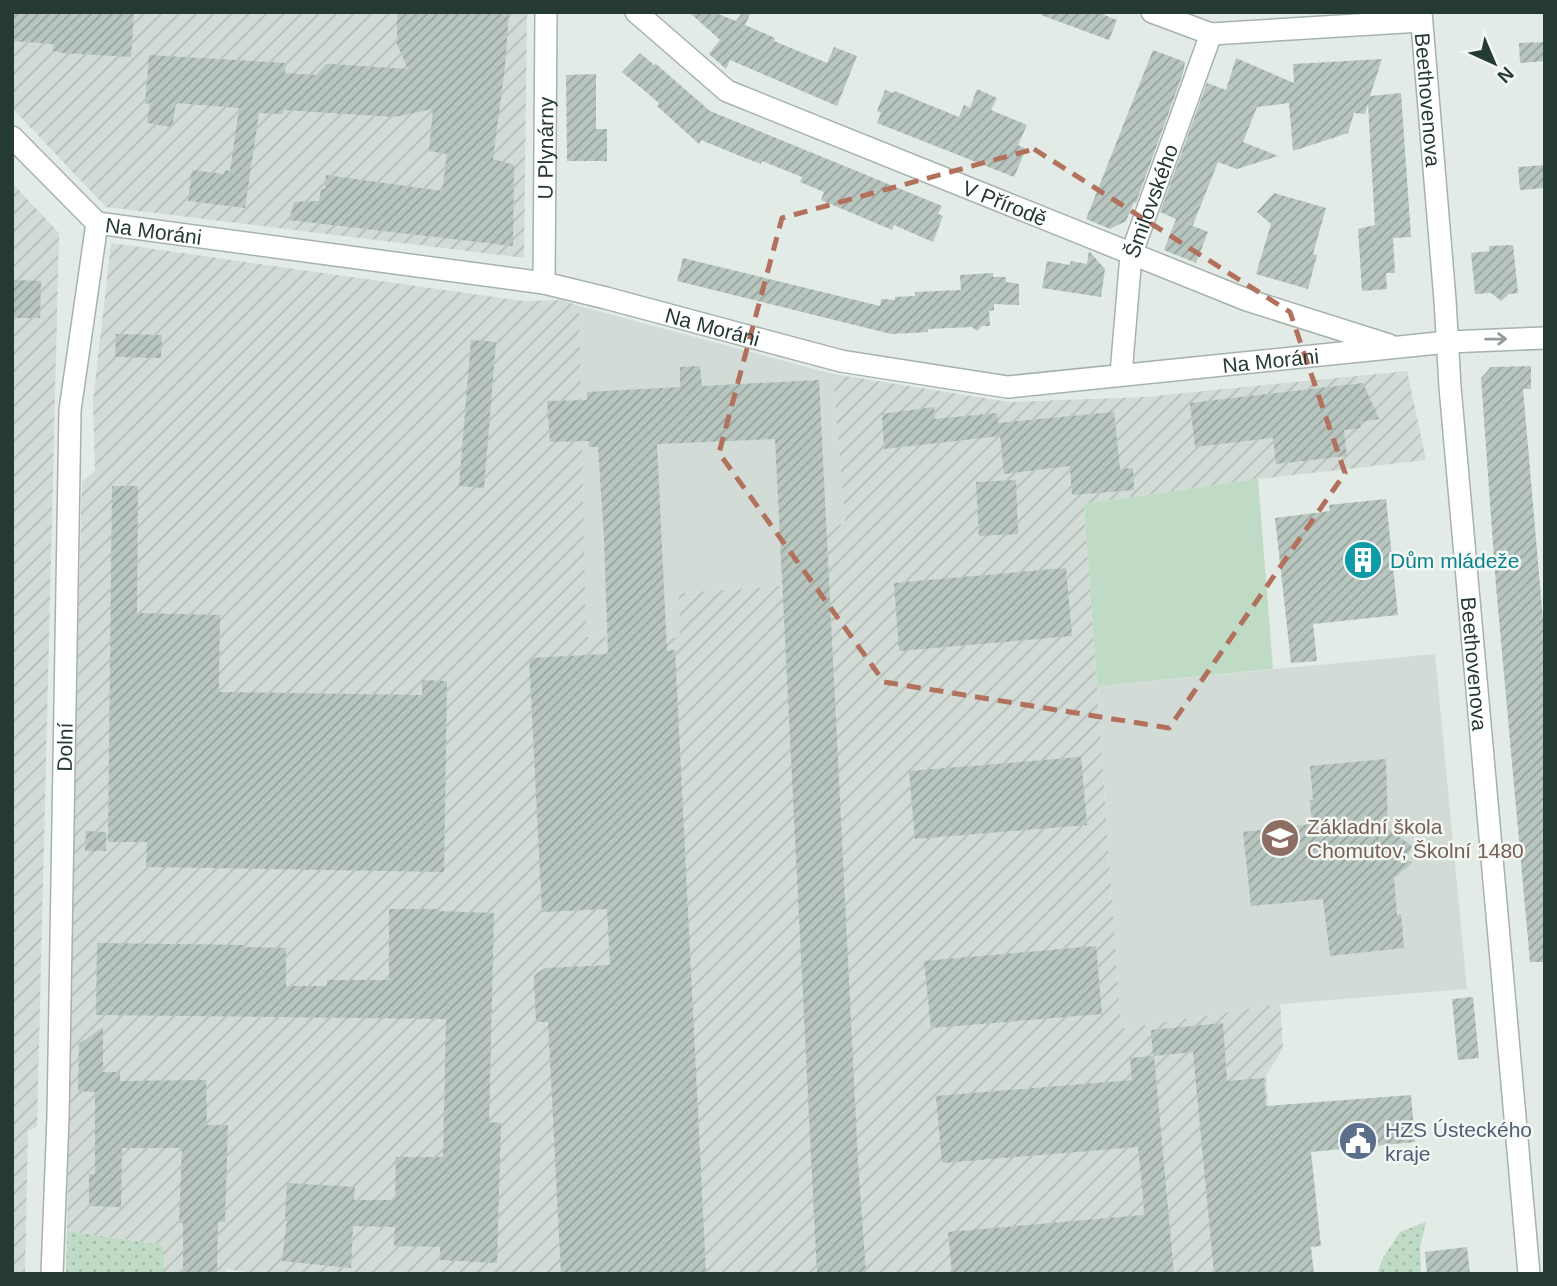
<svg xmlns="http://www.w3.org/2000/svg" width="1557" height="1286" viewBox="0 0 1557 1286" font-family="Helvetica,sans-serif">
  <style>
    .built { fill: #d2dbd6 }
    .industrial { fill: url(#industrial-furrows) }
    .grass { fill: url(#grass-dots) }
    .park { fill: #bfdac5 }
    .building { fill: url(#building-hatch) }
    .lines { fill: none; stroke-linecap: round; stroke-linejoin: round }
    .minor-casing { stroke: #a6b2ae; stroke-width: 24 }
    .minor { stroke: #fff; stroke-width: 21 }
    .oneway { stroke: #929c9a }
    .marked { fill: none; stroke: #b2715d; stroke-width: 5; stroke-dasharray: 14 9; stroke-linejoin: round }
    .labels { text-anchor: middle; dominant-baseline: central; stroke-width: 5; stroke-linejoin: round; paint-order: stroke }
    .street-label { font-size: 21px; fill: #253a34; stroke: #f3f8f5 }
    .culture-label { font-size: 21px; fill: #0d838f; stroke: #f3f8f5; text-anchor: start }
    .education-label { font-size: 21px; fill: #785e54; stroke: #f3f8f5; text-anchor: start }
    .service-label { font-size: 21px; fill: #4e5e75; stroke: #f3f8f5; text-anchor: start }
  </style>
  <defs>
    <pattern id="industrial-furrows" width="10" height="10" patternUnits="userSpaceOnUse" patternTransform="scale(1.75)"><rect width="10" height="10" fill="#d2dbd6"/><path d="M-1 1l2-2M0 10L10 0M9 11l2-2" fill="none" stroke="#b4bdb8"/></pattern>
    <pattern id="grass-dots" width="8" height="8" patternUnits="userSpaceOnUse" patternTransform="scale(1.75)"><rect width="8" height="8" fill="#bfdac5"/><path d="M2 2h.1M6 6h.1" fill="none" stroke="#a4bcaa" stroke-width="1.8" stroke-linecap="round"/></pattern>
    <pattern id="building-hatch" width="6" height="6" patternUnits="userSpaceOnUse" patternTransform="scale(1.75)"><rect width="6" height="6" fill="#b9c6c0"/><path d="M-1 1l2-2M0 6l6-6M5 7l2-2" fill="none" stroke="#96a29d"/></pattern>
  </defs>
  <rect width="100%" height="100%" fill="#e3ebe7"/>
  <!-- built -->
  <g class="built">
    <path d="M579,306L833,374L845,523L827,529L780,531L783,586L679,593L681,638L585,637Z"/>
    <path d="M1435,654L1467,989L1280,1004L1121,1029L1097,686Z"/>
  </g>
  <!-- industrial -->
  <g class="industrial">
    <path d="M12,12H527L524,258L106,207L12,108Z"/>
    <path d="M12,183L59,233L37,1127L28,1131L25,1274H12Z"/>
    <path d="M111,243L523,301L563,300L579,306L586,637L680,638L679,593L782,586L779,531L827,529L845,523L833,374L1009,402L1144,397L1407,371L1426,460L1258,479L1084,504L1121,1029L1280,1004L1283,1048L1266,1076L1268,1105L1227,1109L1241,1274H262L226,1269V1274H164L162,1245L67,1231L73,815L82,482L95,471L93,401Z"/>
  </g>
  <!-- grass -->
  <g class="grass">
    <path d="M1426,1222L1420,1247L1421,1274H1377L1383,1258L1400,1232Z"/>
    <path d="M67,1231L163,1245L164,1274H66Z"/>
  </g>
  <!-- park -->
  <path class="park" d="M1258,479L1273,669L1097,686L1084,504Z"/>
  <!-- building -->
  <g class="building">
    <path d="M12,12H134L131,57L63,53L53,51V44L12,41Z"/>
    <path d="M397,12H509L505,66L493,159L514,165L513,246L289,220L294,202L319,201L321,189H325L326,175L442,191L447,154L429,151L433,109L394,117L283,110V114L259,113L245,208L188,201L192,170L224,174L225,170L230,171L239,108L176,103L172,127L147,123L150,103L145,104L149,55L286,63L285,73L316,75L326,64H331L408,69L397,44Z"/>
    <path d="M689,12H713L736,21L743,12H751L745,25L775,38L774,41L827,63L834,47L857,56L837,106L730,60L726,69L709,54L720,40Z"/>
    <path d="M1042,12H1097L1117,20L1109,40L1041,15Z"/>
    <path d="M1545,42V61L1520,63L1519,43Z"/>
    <path d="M1153,50L1185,62L1183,73L1136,203L1134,202L1126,221L1110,229L1086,219Z"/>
    <path d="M640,53L654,65L656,64L710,111L942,206L938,214L943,216L933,242L894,225L892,230L821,200L824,192L800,182L802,177L762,161L761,164L740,156L701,140L699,144L657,106L659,103L622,72Z"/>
    <path d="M1236,58L1294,83L1293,64L1382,59L1370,96L1401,93L1411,237L1393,238L1395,273H1386L1387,289L1362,291L1358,229L1375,225L1368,104L1365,114L1354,113L1348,133L1293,151L1289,103L1257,107L1243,142L1278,156L1237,169L1218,162L1193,225L1184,222L1208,232L1196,263L1164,250L1176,219L1160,212L1207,83L1226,90Z"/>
    <path d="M596,74V129H607V161H567L566,75Z"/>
    <path d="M977,89L997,98L991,110L1027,125L1018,145L1026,149L1014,177L877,123L881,113L877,111L885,90L894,93L895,91L959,117L964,105L970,108Z"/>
    <path d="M1545,165V188L1520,190L1518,167Z"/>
    <path d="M1274,193L1326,208L1313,254L1317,255L1308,289L1256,274L1271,224L1257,212Z"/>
    <path d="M1513,245L1518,293L1509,294L1501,301L1491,293L1475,294L1471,253L1489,251V246Z"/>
    <path d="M1089,251L1105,269L1101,297L1042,288L1047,261L1070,265L1071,261L1087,264Z"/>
    <path d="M683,258L880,306L881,299L895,300V297L915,296V292L961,290L960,275L993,273V277H1006V282L1019,284V305L994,304V310L989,311L990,326H982L977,331L972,327L928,329V332L891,334L677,281Z"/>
    <path d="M12,280L41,281L40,318H12Z"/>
    <path d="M116,334L162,335L161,358L115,357Z"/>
    <path d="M471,340L496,342L484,488L459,486Z"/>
    <path d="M700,366L702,386L819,380L858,1162L866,1274H817L775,439L657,444L667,651L675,650L706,1274H561L548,1022H536L534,980L535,975L545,968L610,965L607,909L542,912L529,658L608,654L604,538L598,447H589V441L550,442L547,401L587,400V392L680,387V367Z"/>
    <path d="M1531,366V389H1523L1545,643V962H1530L1496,586L1481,378L1491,367Z"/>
    <path d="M1363,383L1379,419L1360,422L1361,428L1344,430L1347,456L1276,464L1273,438L1195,447L1190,403Z"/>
    <path d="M934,407L935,419L997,413L998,423L1114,412L1120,469L1133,468L1134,490L1072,495L1070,466L1004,474L1000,436L884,449L882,414Z"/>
    <path d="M1016,480L1018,534L979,536L976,482Z"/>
    <path d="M112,486H138L137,613L220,615L219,692L422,695V680L447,681L444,872L146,867L147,842H108Z"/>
    <path d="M1386,499L1398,615L1313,624L1317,661L1291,663L1275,518L1330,511L1329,505Z"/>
    <path d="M1066,568L1072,636L899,651L894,583Z"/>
    <path d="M1081,757L1087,825L915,839L909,771Z"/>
    <path d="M1386,759L1388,829L1412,846L1405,860L1413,862L1394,878L1397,915L1401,914L1404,948L1330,956L1323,899L1251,906L1243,832L1312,824L1310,800H1313L1310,766Z"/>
    <path d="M86,831L106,832V851H85Z"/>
    <path d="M389,909H438V911L494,913L489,1122L501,1123L497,1263L440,1260V1247L394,1246L395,1227L353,1226L351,1268L282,1261L287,1217H285L287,1183L355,1187L354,1200H395L396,1157H443L446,1019L96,1015L97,943L244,945V947L286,948V986H327V980H389Z"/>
    <path d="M1096,946L1102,1014L931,1028L924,961Z"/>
    <path d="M1473,997L1479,1058L1458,1060L1452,999Z"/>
    <path d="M1223,1023L1227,1081L1264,1078L1266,1106L1411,1095L1415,1142L1311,1152L1321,1246L1311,1247L1314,1274H1214L1193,1052L1153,1056L1151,1030Z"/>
    <path d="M103,1027V1072H120V1081L206,1080L207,1125H228L225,1222H218L217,1274H183V1223H179L182,1148H122L121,1207L89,1206V1174H95V1092L78,1091L79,1044Z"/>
    <path d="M1154,1056L1174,1274H952L948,1232L1144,1215L1143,1196L1138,1147L942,1163L936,1096L1132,1080L1130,1058Z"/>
    <path d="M1467,1247L1470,1274H1427L1425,1252Z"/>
  </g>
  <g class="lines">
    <!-- minor casing -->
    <g class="minor-casing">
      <g id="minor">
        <path id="s1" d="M636,12L727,91L1247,300L1389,345"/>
        <path d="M1152,12L1211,34L1421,21"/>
        <path id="s2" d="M1421,12L1445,300L1450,387L1529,1274"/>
        <path id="s3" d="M12,137L97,223L544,283L606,298L841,361L1008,387L1448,342L1545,338"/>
        <path id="s4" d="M544,283L546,12"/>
        <path id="s5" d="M1121,374L1131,255L1211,34"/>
        <path id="s6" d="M52,1274L58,1117L70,410L97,223"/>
      </g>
    </g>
    <!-- minor -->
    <use href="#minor" class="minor"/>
  </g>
  <!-- one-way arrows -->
  <defs><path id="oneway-shaft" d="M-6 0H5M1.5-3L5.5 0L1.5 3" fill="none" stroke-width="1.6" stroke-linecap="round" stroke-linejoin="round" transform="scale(1.75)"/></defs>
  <use class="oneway" href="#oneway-shaft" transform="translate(1496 339) rotate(-1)"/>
  <!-- marked area -->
  <path class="marked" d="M1034,149L1290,312L1345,473L1169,728L884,682L719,453L782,218Z"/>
  <!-- icons -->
  <defs>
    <g id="building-disc" transform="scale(2.0125)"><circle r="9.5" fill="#0f9aa8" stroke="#f3f8f5"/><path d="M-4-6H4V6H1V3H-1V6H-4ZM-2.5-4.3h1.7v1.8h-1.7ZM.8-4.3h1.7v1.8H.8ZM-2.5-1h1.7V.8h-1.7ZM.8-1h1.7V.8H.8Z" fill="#fff"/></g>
    <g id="school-disc" transform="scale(2.0125)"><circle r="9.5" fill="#8d6e63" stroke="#f3f8f5"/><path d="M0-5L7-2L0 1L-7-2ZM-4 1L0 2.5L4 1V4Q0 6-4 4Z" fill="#fff"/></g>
    <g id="civic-disc" transform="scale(2.0125)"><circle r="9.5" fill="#5c6f8a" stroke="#f3f8f5"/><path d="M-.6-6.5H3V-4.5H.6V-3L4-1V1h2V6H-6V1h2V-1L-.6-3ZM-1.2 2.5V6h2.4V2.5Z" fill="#fff"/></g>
  </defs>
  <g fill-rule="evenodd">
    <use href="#building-disc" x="1363" y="560"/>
    <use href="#school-disc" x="1280" y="838"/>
    <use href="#civic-disc" x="1358" y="1141"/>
  </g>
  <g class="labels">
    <!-- street labels -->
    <g class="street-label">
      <text stroke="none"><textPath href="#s2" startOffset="88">Beethovenova</textPath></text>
      <text stroke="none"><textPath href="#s4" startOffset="135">U Plynárny</textPath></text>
      <text stroke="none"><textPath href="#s5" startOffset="177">Šmilovského</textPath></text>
      <text stroke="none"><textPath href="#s1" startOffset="420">V Přírodě</textPath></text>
      <text stroke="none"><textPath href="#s3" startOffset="178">Na Moráni</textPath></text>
      <text stroke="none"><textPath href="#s3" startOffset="746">Na Moráni</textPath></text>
      <text stroke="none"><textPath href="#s3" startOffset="1312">Na Moráni</textPath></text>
      <text stroke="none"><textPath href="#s2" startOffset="654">Beethovenova</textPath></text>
      <text stroke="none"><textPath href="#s6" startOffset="527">Dolní</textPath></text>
    </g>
    <!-- culture labels -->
    <g class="culture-label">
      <text x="1390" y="560">Dům mládeže</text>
    </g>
    <!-- education labels -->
    <g class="education-label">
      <text x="1307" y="826">Základní škola<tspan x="1307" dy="24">Chomutov, Školní 1480</tspan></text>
    </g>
    <!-- service labels -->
    <g class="service-label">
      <text x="1385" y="1129">HZS Ústeckého<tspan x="1385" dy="24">kraje</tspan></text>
    </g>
  </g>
  <!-- border -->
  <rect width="1557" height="1286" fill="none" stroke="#253a34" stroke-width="28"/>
  <!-- north arrow -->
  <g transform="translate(1494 63) rotate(136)" stroke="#f3f8f5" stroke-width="5" paint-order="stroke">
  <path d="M0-5L12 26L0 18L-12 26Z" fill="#253a34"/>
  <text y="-10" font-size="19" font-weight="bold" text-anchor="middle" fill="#253a34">N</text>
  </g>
</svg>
